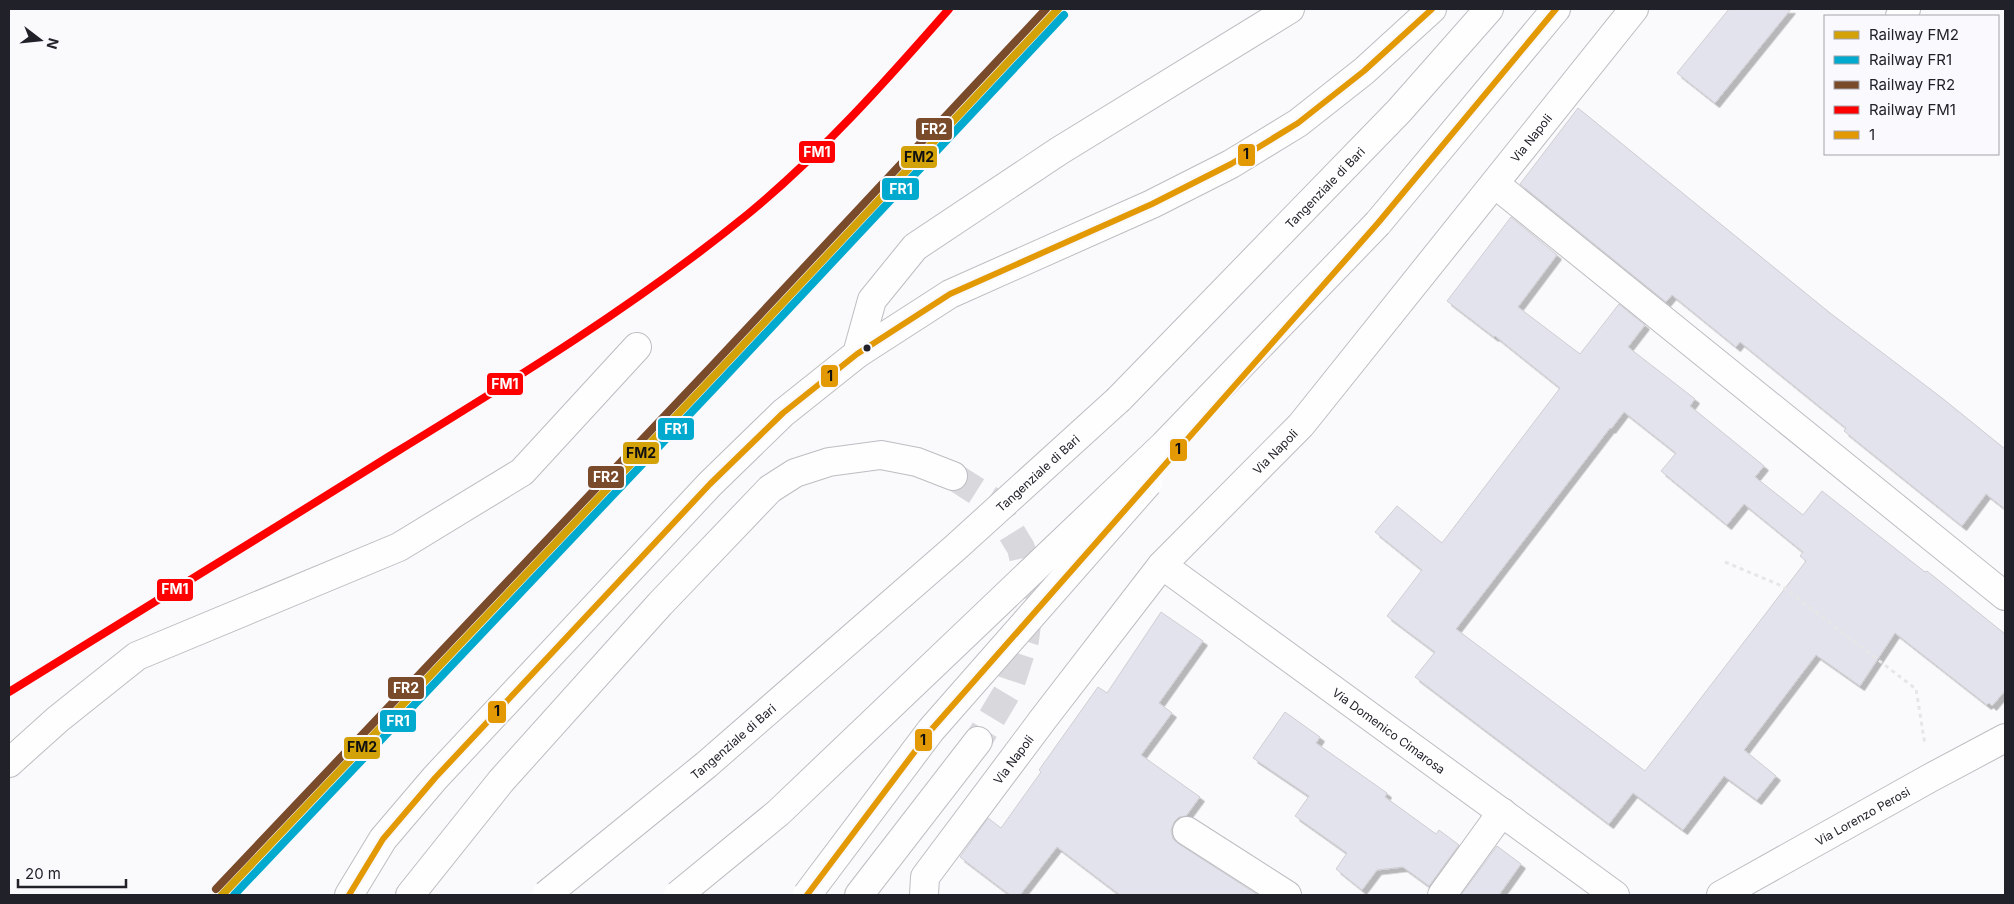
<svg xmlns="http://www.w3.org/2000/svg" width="2014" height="904" viewBox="0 0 2014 904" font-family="Inter,sans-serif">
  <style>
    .building { fill: #e3e3ed; stroke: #ceced3; fill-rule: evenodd; filter: url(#shadow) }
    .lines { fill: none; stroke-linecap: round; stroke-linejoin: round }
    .highway-tunnel { stroke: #d9d9dd; stroke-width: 28; stroke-dasharray: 28 14; stroke-linecap: butt }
    .minor-casing { stroke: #bdbdc2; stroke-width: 30 }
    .highway-casing { stroke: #bdbdc2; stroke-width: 30 }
    .path { stroke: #e6e6e7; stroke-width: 3; stroke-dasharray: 4 4; stroke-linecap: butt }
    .minor { stroke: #fefeff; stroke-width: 28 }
    .highway { stroke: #fefeff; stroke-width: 28 }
    .highway-bridge-casing { stroke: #bdbdc2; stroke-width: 30; stroke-linecap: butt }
    .highway-bridge { stroke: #fefeff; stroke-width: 28 }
    .bus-1-casing { stroke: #f9f9fe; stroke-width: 10 }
    .bus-1 { stroke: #e29904; stroke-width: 6 }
    .rail-1-casing { stroke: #f9f9fe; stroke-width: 11 }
    .rail-2-casing { stroke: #f9f9fe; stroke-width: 11 }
    .rail-3-casing { stroke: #f9f9fe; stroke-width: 11 }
    .rail-4-casing { stroke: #f9f9fe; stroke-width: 11 }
    .rail-1 { stroke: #d3a108; stroke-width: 8 }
    .rail-2 { stroke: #00a9ce; stroke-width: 8 }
    .rail-3 { stroke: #7a4b2a; stroke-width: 8 }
    .rail-4 { stroke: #f00; stroke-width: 8 }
    .bus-dot { fill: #212129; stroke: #f9f9fe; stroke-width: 2 }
    .labels { text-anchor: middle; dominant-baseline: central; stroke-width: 5; stroke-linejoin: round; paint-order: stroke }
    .street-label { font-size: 12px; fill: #212129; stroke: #f9f9fe }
    .line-badge { stroke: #f9f9fe; stroke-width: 2 }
    .badge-label { font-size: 14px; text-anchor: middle; font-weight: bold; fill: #fff }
    .pale-badge-label { font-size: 14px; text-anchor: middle; font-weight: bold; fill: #111 }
  </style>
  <defs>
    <filter id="shadow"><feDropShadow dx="4.5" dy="4.5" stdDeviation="0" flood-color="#0004"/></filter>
  </defs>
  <rect width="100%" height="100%" fill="#fafafd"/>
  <!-- building -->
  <g class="building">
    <path d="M1729,9H1791L1715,103L1677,73Z"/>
    <path d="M1578,108L1830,313L1942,398L2005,449V509L1986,494L1962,526L1844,431L1846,428L1740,342L1736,347L1672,295L1666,302L1520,184Z"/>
    <path d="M1511,217L1557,255L1518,307L1580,354L1619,304L1645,325L1628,347L1695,399L1690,406L1764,466L1755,477L1803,515L1822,491L1925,572L1927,571L2005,634V691L1992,706L1989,703L1987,705L1895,633L1860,686L1816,655L1744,750L1776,776L1757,800L1724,776L1683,830L1633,793L1609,824L1415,677L1435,652L1387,616L1422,570L1375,532L1397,506L1442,543L1560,388L1495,336L1494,337L1447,301ZM1624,412L1676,453L1661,471L1727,525L1744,504L1803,552L1800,556L1806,561L1645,771L1456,629L1610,428L1611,429Z"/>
    <path d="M1161,612L1203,641L1159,703L1172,713L1141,755L1200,797L1186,816L1179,817L1174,822L1171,830L1173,839L1179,844L1258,895H1120L1057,847L1020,895H1010L960,857L988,818L1001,828L1041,772L1039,770L1098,687L1107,693Z"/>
    <path d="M1285,712L1320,737L1316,743L1387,793L1385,797L1436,834L1439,830L1459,845L1429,886L1403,867L1377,870L1362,890L1336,869L1347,853L1295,816L1309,796L1253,758Z"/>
    <path d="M1497,846L1521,864L1499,895H1461Z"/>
  </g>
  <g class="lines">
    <!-- highway-tunnel -->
    <path class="highway-tunnel" d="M953,476L992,501L1021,548L1031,593L1025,640L1009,689L978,741"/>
    <!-- minor casing -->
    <g class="minor-casing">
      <g id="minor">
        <path d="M1900,16L1906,9"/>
        <path d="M1495,184L2005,596"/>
        <path d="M857,354L872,300L915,247L1059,151L1290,9"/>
        <path id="s1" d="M1162,565L1615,895"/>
        <path d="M9,763L58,719L137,656L399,547L522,472L637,347"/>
        <path d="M1187,831L1287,895"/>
        <path id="s2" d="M924,895L925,877L1044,718L1162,565L1301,425L1634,9"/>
        <path d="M1442,895L1502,812"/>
        <path id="s3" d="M1721,895L1930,778L2005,738"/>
      </g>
    </g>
    <!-- highway casing -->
    <g class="highway-casing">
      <g id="highway">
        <path d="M1378,223L1556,9"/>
        <path id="s4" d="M1119,399L1399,111L1489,9"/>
        <path d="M349,895L383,839L435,778L710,484L783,413L857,354L950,294L1152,204L1231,164L1298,123L1364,71L1432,9"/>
        <path d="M410,895L501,781L660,604L770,489L795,473L829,462L881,455L917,462L953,476"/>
        <path d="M859,895L978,741"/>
      </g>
    </g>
    <!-- path -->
    <path class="path" d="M1725,562L1782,586L1916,689L1925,745"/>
    <!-- minor -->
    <use href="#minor" class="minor"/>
    <!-- highway -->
    <use href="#highway" class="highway"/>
    <!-- highway-bridge casing -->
    <g class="highway-bridge-casing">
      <g id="highway-bridge">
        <path id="s5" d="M546,895L706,765L955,548L1119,399"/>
        <path d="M678,895L778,813L1164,445L1378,223"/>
        <path d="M807,895L931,730L1148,483"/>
      </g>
    </g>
    <!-- highway-bridge -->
    <use href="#highway-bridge" class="highway-bridge"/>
    <!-- bus-1 casing -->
    <g class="bus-1-casing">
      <g id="bus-1">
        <path d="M349,895L383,839L435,778L710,484L783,413L857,354L950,294L1152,204L1231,164L1298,123L1364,71L1432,9"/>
        <path d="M807,895L931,730L1378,223L1556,9"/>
      </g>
    </g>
    <!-- bus-1 -->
    <use href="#bus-1" class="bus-1"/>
    <!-- rail-1 casing -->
    <g class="rail-1-casing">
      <path id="rail-1" d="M222,895L716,374L1058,9"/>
    </g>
    <!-- rail-2 casing -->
    <g class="rail-2-casing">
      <path id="rail-2" d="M234,895L722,380L1064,15"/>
    </g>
    <!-- rail-3 casing -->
    <g class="rail-3-casing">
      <path id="rail-3" d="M216,889L710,368L1046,9"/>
    </g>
    <!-- rail-4 casing -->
    <g class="rail-4-casing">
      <path id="rail-4" d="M9,692C135,614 262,536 388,457C512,381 635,306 748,214C822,153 886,81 949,9"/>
    </g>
    <!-- rail-1 -->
    <use href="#rail-1" class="rail-1"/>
    <!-- rail-2 -->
    <use href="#rail-2" class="rail-2"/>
    <!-- rail-3 -->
    <use href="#rail-3" class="rail-3"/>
    <!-- rail-4 -->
    <use href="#rail-4" class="rail-4"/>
  </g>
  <!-- markers -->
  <circle class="bus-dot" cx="867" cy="348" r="4.5"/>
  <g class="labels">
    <!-- street labels -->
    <g class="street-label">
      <text stroke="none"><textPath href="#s2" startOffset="975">Via Napoli</textPath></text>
      <text stroke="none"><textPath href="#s4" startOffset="295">Tangenziale di Bari</textPath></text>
      <text stroke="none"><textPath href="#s2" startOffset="570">Via Napoli</textPath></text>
      <text stroke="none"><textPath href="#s5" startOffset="648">Tangenziale di Bari</textPath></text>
      <text stroke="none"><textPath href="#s1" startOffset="281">Via Domenico Cimarosa</textPath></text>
      <text stroke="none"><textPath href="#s5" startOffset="242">Tangenziale di Bari</textPath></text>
      <text stroke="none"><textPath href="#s2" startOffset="165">Via Napoli</textPath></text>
      <text stroke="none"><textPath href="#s3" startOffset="162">Via Lorenzo Perosi</textPath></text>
    </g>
  </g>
  <g class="line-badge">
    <rect x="915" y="117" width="38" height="24" rx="5" fill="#7a4b2a"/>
    <rect x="798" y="140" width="38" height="24" rx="5" fill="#f00"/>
    <rect x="1237" y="143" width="19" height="24" rx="5" fill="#e29904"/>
    <rect x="900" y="145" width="38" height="24" rx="5" fill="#d3a108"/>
    <rect x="881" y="177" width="39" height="24" rx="5" fill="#00a9ce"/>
    <rect x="820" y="364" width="19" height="24" rx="5" fill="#e29904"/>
    <rect x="486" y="372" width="38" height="24" rx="5" fill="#f00"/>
    <rect x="657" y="417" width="38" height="24" rx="5" fill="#00a9ce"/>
    <rect x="1169" y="438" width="19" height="24" rx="5" fill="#e29904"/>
    <rect x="622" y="441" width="38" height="24" rx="5" fill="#d3a108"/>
    <rect x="587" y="465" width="38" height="24" rx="5" fill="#7a4b2a"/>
    <rect x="156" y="578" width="38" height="24" rx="5" fill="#f00"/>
    <rect x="387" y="676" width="38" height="24" rx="5" fill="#7a4b2a"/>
    <rect x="487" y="700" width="20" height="24" rx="5" fill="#e29904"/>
    <rect x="379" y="709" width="38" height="24" rx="5" fill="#00a9ce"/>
    <rect x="914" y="728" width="19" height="24" rx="5" fill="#e29904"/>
    <rect x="343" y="736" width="38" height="24" rx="5" fill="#d3a108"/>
  </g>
  <g class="badge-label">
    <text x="934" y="134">FR2</text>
    <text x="817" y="157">FM1</text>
    <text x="901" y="194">FR1</text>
    <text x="505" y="389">FM1</text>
    <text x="676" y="434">FR1</text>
    <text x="606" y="482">FR2</text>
    <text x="175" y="594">FM1</text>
    <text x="406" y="693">FR2</text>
    <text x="398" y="726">FR1</text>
  </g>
  <g class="pale-badge-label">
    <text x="1246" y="159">1</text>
    <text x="919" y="162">FM2</text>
    <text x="830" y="381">1</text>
    <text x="1178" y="454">1</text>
    <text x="641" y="458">FM2</text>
    <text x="497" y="716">1</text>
    <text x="923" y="745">1</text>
    <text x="362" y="752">FM2</text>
  </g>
  <!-- border -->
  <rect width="2014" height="904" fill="none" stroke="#212129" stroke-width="20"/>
  <!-- legend -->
  <rect x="1824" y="15" width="175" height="140" fill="#f9f9fe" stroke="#a3a3a9"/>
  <rect x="1834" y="31" width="25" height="8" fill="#d3a108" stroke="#a3a3a9"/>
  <text x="1869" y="40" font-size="15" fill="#212129">Railway FM2</text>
  <rect x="1834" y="56" width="25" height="8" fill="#00a9ce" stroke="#a3a3a9"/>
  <text x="1869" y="65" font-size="15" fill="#212129">Railway FR1</text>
  <rect x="1834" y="81" width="25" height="8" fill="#7a4b2a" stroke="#a3a3a9"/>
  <text x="1869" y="90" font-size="15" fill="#212129">Railway FR2</text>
  <rect x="1834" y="106" width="25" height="8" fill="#ff0000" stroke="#a3a3a9"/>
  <text x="1869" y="115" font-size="15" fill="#212129">Railway FM1</text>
  <rect x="1834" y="131" width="25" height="8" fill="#e29904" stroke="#a3a3a9"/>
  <text x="1869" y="140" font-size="15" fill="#212129">1</text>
  <!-- north arrow -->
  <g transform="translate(40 40) rotate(106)" stroke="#f9f9fe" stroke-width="4" paint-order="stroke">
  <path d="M0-4L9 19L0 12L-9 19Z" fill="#212129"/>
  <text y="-8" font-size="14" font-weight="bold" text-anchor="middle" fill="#212129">N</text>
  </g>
  <!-- scale -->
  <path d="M18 879v8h108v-8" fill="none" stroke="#212129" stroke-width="2.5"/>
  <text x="25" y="879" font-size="15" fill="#212129" stroke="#f9f9fe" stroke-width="4" paint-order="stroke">20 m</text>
</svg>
